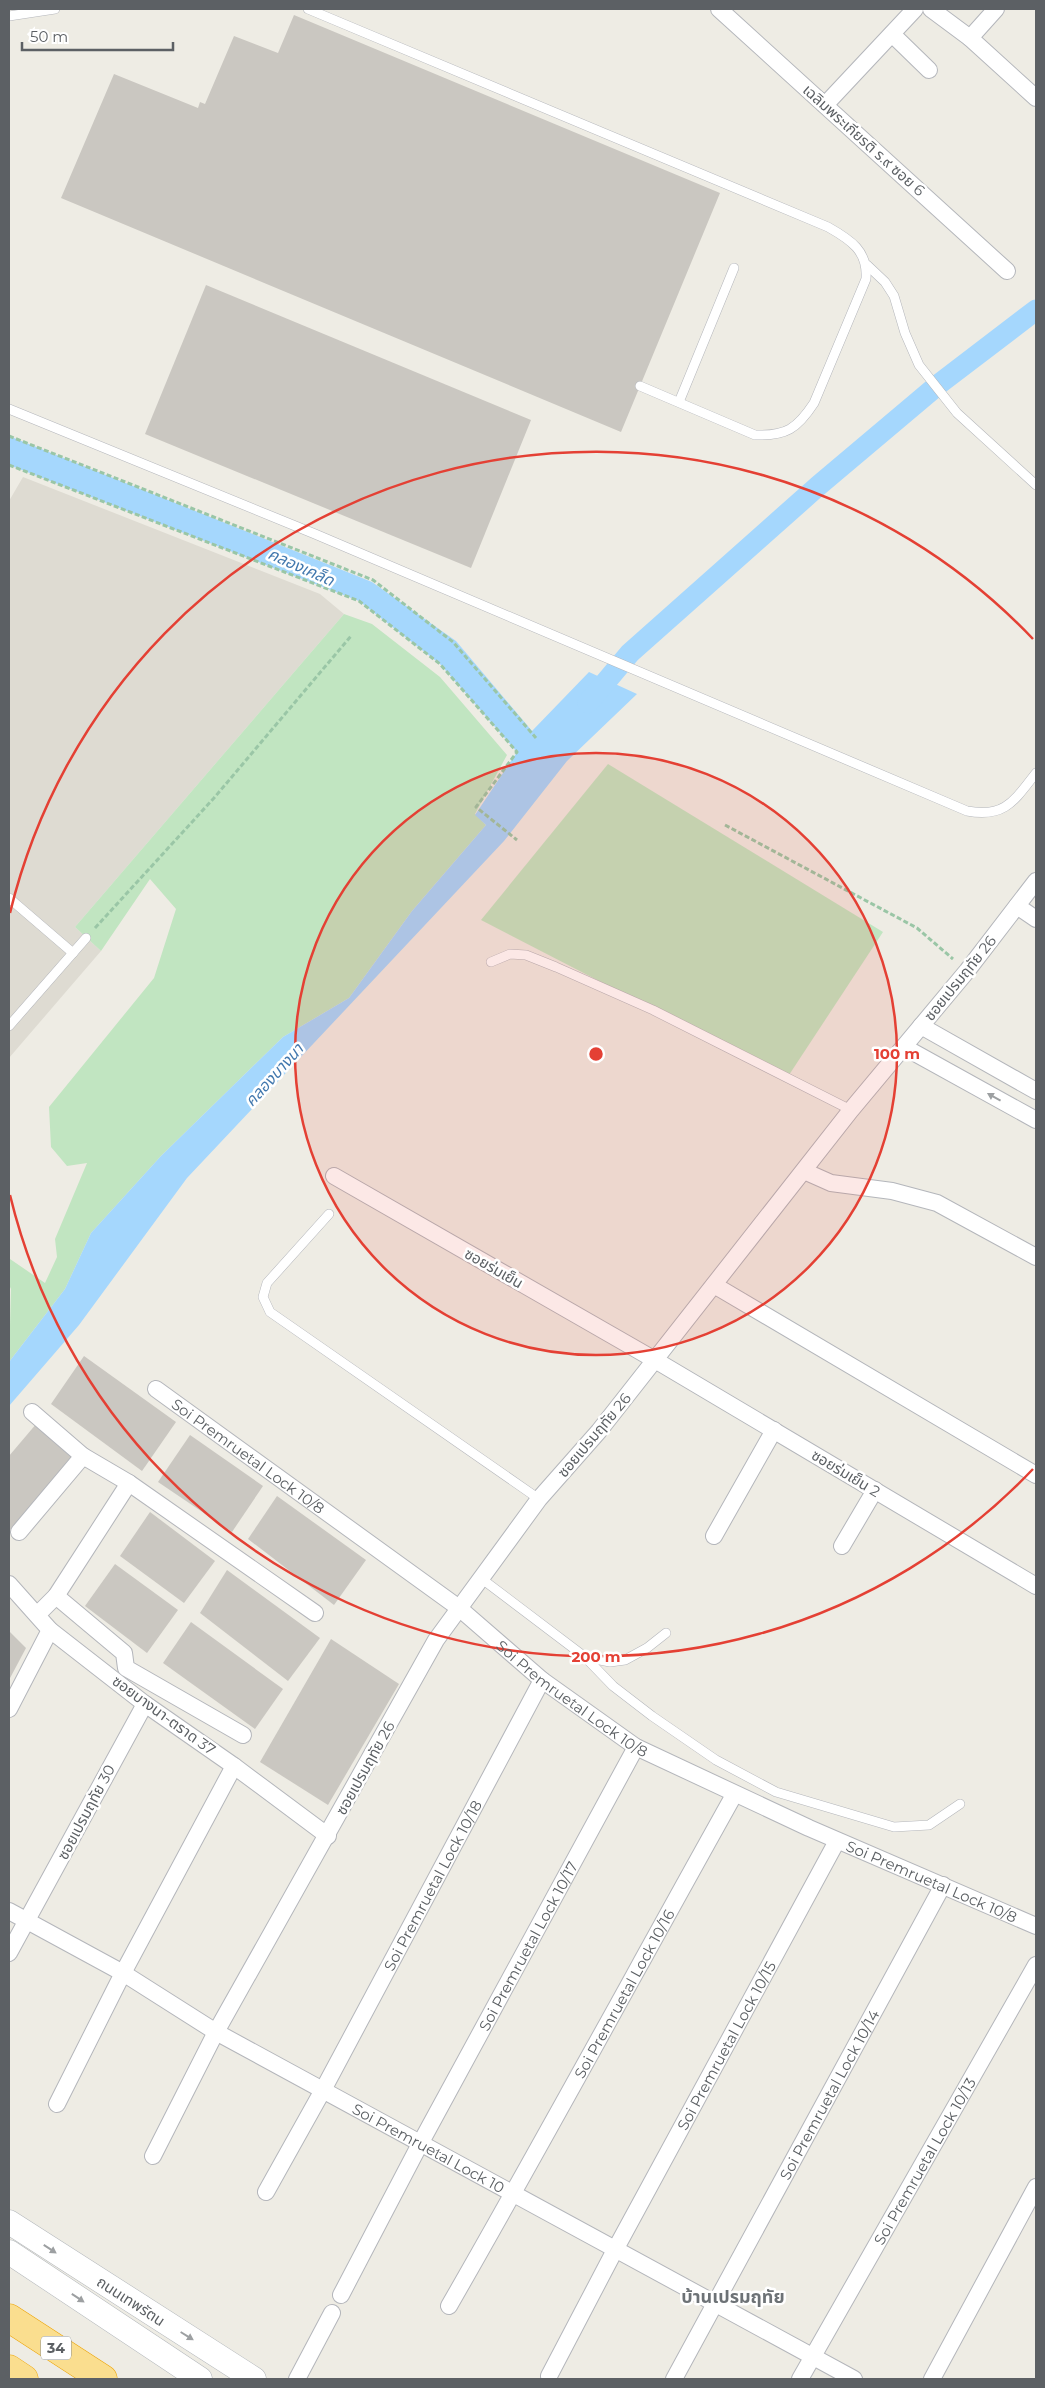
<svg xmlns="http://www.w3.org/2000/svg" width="1045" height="2388" viewBox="0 0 1045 2388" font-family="Montserrat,'Noto Sans Thai',sans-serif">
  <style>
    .education { fill: #dedbd2 }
    .green { fill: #c1e5c1 }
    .water { fill: #a5d7fd }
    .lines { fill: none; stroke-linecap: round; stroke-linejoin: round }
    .canal { stroke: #a5d7fd; stroke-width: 21 }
    .building { fill: #cac7c1 }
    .lane-casing { stroke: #b4b6bb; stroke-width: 10 }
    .street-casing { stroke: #b4b6bb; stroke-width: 18 }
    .secondary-casing { stroke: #b3b7bb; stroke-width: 25 }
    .highway-casing { stroke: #eca306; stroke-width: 29 }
    .path { stroke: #9ac6a6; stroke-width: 3; stroke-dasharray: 5 2.5; stroke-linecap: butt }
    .lane { stroke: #fff; stroke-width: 9 }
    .street { stroke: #fff; stroke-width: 16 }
    .secondary { stroke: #fff; stroke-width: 24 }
    .highway { stroke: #fade8f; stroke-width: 28 }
    .oneway { fill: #9da0a2 }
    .ring { fill: none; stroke: #e44034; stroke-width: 2.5 }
    .labels { text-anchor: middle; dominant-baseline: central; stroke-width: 5; stroke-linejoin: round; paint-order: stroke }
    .shield { fill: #fff; stroke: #8d9092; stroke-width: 1 }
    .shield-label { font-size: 14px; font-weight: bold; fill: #5c6064 }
    .street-label { font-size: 15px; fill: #5c6064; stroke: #fff }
    .water-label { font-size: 16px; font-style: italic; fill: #4278ae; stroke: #fff }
    .quarter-label { font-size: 18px; font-weight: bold; fill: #6d7276; stroke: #fff }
    .centre { fill: #e44034; stroke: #fff; stroke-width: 2.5 }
    .ring-label { font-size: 15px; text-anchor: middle; font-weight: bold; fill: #e44034; stroke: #fff; stroke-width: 5; stroke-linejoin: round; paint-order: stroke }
  </style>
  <rect width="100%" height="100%" fill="#eeece4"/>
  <!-- education -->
  <path class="education" d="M23,477L320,594L344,614L75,927L101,951L9,1058V501Z"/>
  <!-- green -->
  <g class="green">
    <path d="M344,614L372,624L440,677L507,755L475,814L486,825L412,911L349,998L283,1037L161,1156L91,1233L65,1289L9,1362L11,1289L9,1285V1261L10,1259L45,1283L57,1257L55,1239L87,1163L67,1166L51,1147L49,1107L154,978L176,909L150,879L101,951L75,927Z"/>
    <path d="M608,764L883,932L787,1078L481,920Z"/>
  </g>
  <!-- water -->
  <path class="water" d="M9,436L372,582L456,641L532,731L589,672L637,694L567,761L504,841L187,1178L79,1325L9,1406V1362L65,1289L91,1233L161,1156L283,1037L349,998L412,911L486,825L475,815L517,752L440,664L359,601L9,465Z"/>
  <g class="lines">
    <!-- canal -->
    <path class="canal" d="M588,703L630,653L818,486L939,384L1036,310"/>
  </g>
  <!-- building -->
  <g class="building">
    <path d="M294,15L720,193L621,432L61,198L114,74L198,108L200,102L205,104L234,36L278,53Z"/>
    <path d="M206,285L531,420L471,568L145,434Z"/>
    <path d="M84,1356L176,1422L142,1471L51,1404Z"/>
    <path d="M37,1423L73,1458L9,1531V1456Z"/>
    <path d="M190,1435L263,1486L232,1532L158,1482Z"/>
    <path d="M277,1496L366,1560L334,1605L248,1539Z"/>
    <path d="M150,1512L215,1561L184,1603L120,1556Z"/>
    <path d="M115,1564L178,1610L147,1653L85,1606Z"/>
    <path d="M227,1570L320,1638L288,1681L200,1613Z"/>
    <path d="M191,1622L283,1689L255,1729L163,1663Z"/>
    <path d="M9,1631L26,1648L9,1680Z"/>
    <path d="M331,1639L399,1684L328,1805L260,1762Z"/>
  </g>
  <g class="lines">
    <!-- lane casing -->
    <g class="lane-casing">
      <g id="lane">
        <path d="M308,9L828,227C851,240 868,251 866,279L814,403C797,429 786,436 755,435L640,386"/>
        <path d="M9,16L55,9"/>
        <path d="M867,265L885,282L894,296L905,333L919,365L957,413L1036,485"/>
        <path d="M679,402L734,268"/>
        <path d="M9,409L315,534L967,811C1005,818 1014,801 1036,773"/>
        <path d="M9,898L73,953"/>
        <path d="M491,962L510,954L526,955L556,967L653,1010L851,1110"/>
        <path d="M9,1026L86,938"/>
        <path d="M329,1214L267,1283L263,1297L270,1312L539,1499"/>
        <path d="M482,1579L585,1657L610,1662L625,1660L647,1648L666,1633"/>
        <path d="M585,1657L613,1686L652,1716L716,1760L776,1792L894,1827L929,1825L960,1804"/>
      </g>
    </g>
    <!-- street casing -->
    <g class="street-casing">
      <g id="street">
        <path d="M719,9L1007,271"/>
        <path d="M931,9L970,38L1036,98"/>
        <path d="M892,34L929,70"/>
        <path d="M970,38L996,9"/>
        <path d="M825,105L915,9"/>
        <path d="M1017,906L1036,919"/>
        <path d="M921,1026L1036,1091"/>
        <path d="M904,1047L1036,1120"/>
        <path d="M804,1171L831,1183L892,1191L937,1203L1036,1257"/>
        <path d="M334,1176L655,1360L1036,1586"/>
        <path d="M714,1285L1036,1475"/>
        <path id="s1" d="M156,1389L459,1608L542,1680L636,1747L809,1828L1036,1926"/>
        <path d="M32,1412L83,1456L129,1483L315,1613"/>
        <path d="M19,1532L83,1456"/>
        <path d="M714,1536L774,1430"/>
        <path d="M842,1546L875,1490"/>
        <path d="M9,1584L50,1630L145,1704L234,1766L328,1836"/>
        <path d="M56,1596L124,1653L126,1668L243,1735"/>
        <path d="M38,1614L56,1596L129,1483"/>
        <path d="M9,1709L50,1630"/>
        <path id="s2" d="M9,1911L123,1973L216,2032L854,2379"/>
        <path d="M9,1953L145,1704"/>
        <path d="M57,2104L123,1973L234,1766"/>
        <path d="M153,2156L216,2032L436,1640L539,1499L599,1431L851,1110L967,971L1036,881"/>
        <path id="s3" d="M266,2192L323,2090L542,1680"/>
        <path id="s4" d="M341,2295L420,2144L636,1747"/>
        <path id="s5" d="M449,2306C546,2137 639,1965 734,1795"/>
        <path id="s6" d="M549,2376L615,2250L837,1841"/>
        <path d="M297,2379L332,2313"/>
        <path id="s7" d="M674,2379L943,1885"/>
        <path id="s8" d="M800,2379L1036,1965"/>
        <path d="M932,2379L1036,2187"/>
      </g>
    </g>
    <!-- secondary casing -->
    <g class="secondary-casing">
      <g id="secondary">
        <path d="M9,2222L254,2379"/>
        <path d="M9,2252L200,2379"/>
      </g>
    </g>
    <!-- highway casing -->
    <g class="highway-casing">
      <g id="highway">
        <path d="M9,2318L103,2379"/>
        <path d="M9,2369L24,2379"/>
      </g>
    </g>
    <!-- path -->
    <g class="path">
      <path d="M9,436L373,580L453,642L536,738"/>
      <path d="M9,465L359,601L440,664L517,752L476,807L517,840"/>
      <path d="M725,825L917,928L953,959"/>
      <path d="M95,928L214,798L351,636"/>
    </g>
    <!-- lane -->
    <use href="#lane" class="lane"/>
    <!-- street -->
    <use href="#street" class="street"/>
    <!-- secondary -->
    <use href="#secondary" class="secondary"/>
    <!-- highway -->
    <use href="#highway" class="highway"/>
  </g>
  <!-- one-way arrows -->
  <defs><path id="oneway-solid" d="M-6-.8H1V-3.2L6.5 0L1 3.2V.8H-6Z" transform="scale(1.25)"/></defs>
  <g class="oneway">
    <use href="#oneway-solid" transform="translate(994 1097) rotate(-151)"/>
    <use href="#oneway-solid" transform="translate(50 2249) rotate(33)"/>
    <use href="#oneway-solid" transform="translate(78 2298) rotate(34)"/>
    <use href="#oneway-solid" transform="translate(187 2336) rotate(32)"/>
  </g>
  <!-- distance rings -->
  <circle cx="596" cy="1054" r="301" fill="#e44034" fill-opacity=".12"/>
  <g class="ring">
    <circle cx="596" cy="1054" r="301"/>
    <path d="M1033 1469A603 603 0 0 1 10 1195M10 913A603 603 0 0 1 1033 639"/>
  </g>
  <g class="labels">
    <!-- shield labels -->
    <rect class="shield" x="41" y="2336.5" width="30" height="23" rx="4"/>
    <g class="shield-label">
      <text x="56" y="2348">34</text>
    </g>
    <!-- street labels -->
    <g class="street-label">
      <text transform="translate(864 140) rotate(42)">เฉลิมพระเกียรติ ร.๙ ซอย 6</text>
      <text transform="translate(960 978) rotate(-51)">ซอยเปรมฤทัย 26</text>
      <text transform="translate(494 1268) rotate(30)">ซอยร่มเย็น</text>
      <text transform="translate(594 1435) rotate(-50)">ซอยเปรมฤทัย 26</text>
      <text stroke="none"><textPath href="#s1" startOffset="114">Soi Premruetal Lock 10/8</textPath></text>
      <text transform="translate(846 1473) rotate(31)">ซอยร่มเย็น 2</text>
      <text stroke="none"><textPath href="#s1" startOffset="519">Soi Premruetal Lock 10/8</textPath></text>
      <text transform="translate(164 1715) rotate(36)">ซอยบางนา-ตราด 37</text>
      <text transform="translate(365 1768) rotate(-61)">ซอยเปรมฤทัย 26</text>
      <text transform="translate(86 1812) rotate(-62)">ซอยเปรมฤทัย 30</text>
      <text stroke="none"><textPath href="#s1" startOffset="924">Soi Premruetal Lock 10/8</textPath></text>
      <text stroke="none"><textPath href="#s3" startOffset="349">Soi Premruetal Lock 10/18</textPath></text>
      <text stroke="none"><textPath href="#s4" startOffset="396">Soi Premruetal Lock 10/17</textPath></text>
      <text stroke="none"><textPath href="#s5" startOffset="358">Soi Premruetal Lock 10/16</textPath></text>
      <text stroke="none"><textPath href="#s6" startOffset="375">Soi Premruetal Lock 10/15</textPath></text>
      <text stroke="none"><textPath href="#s7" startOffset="324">Soi Premruetal Lock 10/14</textPath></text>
      <text stroke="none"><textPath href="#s2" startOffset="482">Soi Premruetal Lock 10</textPath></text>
      <text stroke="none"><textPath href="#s8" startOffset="251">Soi Premruetal Lock 10/13</textPath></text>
      <text transform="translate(131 2301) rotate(33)">ถนนเทพรัตน</text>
    </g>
    <!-- water labels -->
    <g class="water-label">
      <text transform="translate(301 567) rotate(24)">คลองเคล็ด</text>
      <text transform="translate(274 1075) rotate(-48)">คลองบางนา</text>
    </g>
    <!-- quarter labels -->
    <g class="quarter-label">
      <text x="733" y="2297">บ้านเปรมฤทัย</text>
    </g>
  </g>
  <circle cx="596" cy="1054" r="8" class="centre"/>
  <g class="ring-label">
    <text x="897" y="1059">100 m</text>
    <text x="596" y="1662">200 m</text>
  </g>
  <!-- border -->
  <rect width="1045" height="2388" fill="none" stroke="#5c6064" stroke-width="20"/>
  <!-- scale -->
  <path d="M22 42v8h151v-8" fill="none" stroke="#5c6064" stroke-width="2.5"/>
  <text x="30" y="42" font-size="15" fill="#5c6064" stroke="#ffffff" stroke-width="4" paint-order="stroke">50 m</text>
</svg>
